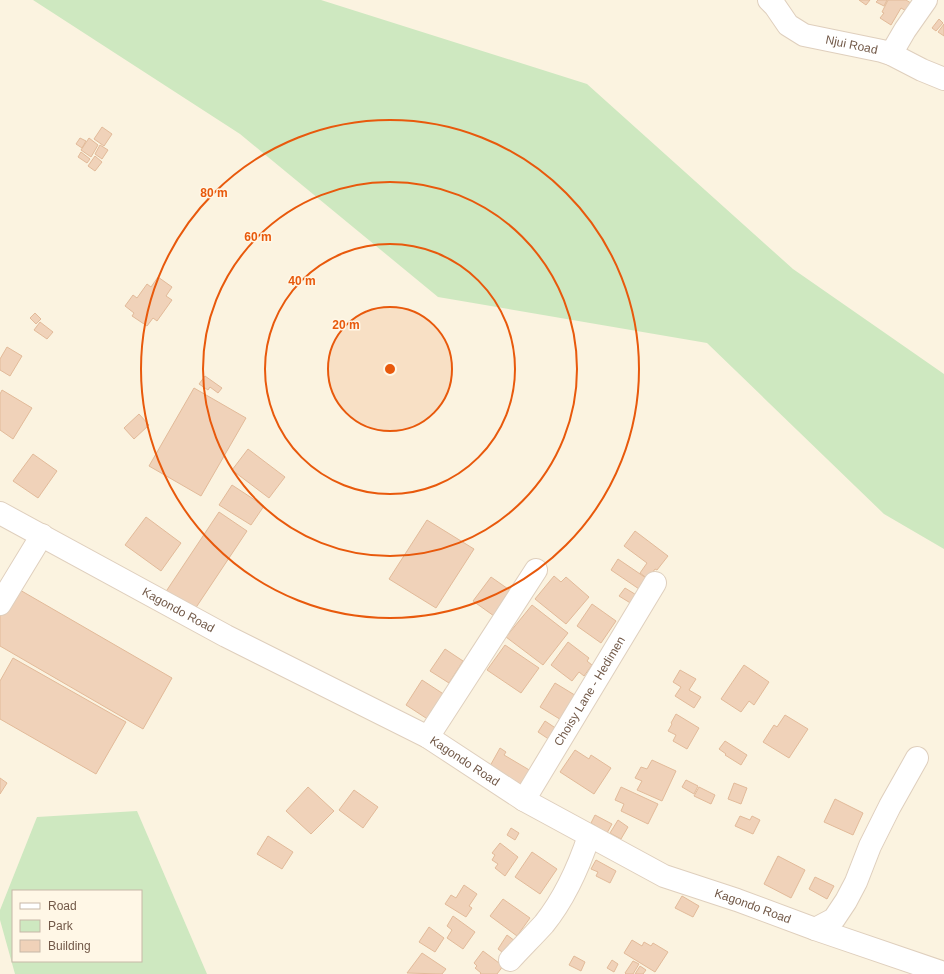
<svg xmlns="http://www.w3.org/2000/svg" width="944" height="974" viewBox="0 0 944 974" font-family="Arial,sans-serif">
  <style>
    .green { fill: #cee8c0; fill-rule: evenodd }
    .building { fill: #f0d2b9; stroke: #e2ba99 }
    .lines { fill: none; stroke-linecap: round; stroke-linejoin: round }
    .minor-casing { stroke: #dfcfbd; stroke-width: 24 }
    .minor { stroke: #fff; stroke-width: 22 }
    .ring { fill: none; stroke: #e8590c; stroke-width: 2 }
    .labels { text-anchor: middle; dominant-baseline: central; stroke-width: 3; stroke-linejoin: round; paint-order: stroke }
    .street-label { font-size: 12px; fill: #725948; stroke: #fff7e6 }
    .centre { fill: #e8590c; stroke: #fff7e6; stroke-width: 2 }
    .ring-label { font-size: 12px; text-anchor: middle; font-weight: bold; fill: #e8590c; stroke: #fff7e6; stroke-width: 3; stroke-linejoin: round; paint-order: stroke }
  </style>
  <rect width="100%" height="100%" fill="#fbf3e0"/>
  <!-- green -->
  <g class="green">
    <path d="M33,0H321L587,84L793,269L944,374V549L884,514L707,343L438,297L240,134Z"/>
    <path d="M137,811L207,974H15L0,920V910L37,817ZM13,891H141V961H13Z"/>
  </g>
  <!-- building -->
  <g class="building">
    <path d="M859,0H870L866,5Z"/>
    <path d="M878,0H887L884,6L876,2Z"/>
    <path d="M888,0H906L914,5L910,13L901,8L891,25L880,18L884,13L882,12Z"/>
    <path d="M939,19L943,23L936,31L932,28Z"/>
    <path d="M944,24V36L938,32Z"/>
    <path d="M102,127L112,134L104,146L94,139Z"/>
    <path d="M80,138L86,141L82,148L76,144Z"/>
    <path d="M89,138L98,145L91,157L81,150Z"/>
    <path d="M100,145L108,150L102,159L95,154Z"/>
    <path d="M81,152L90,159L87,163L78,157Z"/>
    <path d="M95,156L102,162L95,171L88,166Z"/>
    <path d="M158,277L172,287L166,296L172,300L157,321L153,318L147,326L132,316L134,313L125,306L133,295L137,298L147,284L151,287Z"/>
    <path d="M35,313L41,319L36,324L30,318Z"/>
    <path d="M40,322L53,332L47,339L34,330Z"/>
    <path d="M7,347L22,356L10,376L0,370V359Z"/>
    <path d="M205,376L222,388L218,393L210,387L208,390L199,384Z"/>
    <path d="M194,388L246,418L201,496L149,466Z"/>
    <path d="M2,390L32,408L13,439L0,430V394Z"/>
    <path d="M139,414L149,425L134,439L124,428Z"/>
    <path d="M248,449L285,477L269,498L232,470Z"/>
    <path d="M33,454L57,471L38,498L13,481Z"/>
    <path d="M232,485L264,506L251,525L219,505Z"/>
    <path d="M219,512L247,531L193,612L165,593Z"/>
    <path d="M146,517L181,543L161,571L125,545Z"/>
    <path d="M427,520L474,549L436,608L389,579Z"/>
    <path d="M635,531L668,556L657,570L655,569L648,579L640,573L647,563L624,546Z"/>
    <path d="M618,559L646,578L639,589L611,570Z"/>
    <path d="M554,576L561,582L566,577L589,597L566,624L535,599Z"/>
    <path d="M491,577L511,591L494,616L473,601Z"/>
    <path d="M13,586L172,678L143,729L0,646V608Z"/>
    <path d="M625,588L638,596L632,604L619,596Z"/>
    <path d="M592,604L616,621L601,643L577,626Z"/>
    <path d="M532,605L568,633L543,665L506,637Z"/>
    <path d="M568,642L589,658L587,661L592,665L584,676L579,672L572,681L551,665Z"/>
    <path d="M505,645L539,668L521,693L487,670Z"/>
    <path d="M445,649L463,661L449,683L430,671Z"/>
    <path d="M13,658L126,722L96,774L0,719V681Z"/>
    <path d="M744,665L769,682L754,705L749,701L741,712L721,699Z"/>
    <path d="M680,670L696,679L689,690L701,697L694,708L675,696L681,687L673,682Z"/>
    <path d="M422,680L445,695L429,720L406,705Z"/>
    <path d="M555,683L578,697L563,721L540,707Z"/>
    <path d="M676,714L699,728L687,749L673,741L676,735L668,731L672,724L671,723Z"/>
    <path d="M785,715L808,729L789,758L763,742L774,725L777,727Z"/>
    <path d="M545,721L560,731L553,742L538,732Z"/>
    <path d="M725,741L747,755L741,765L725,755L726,754L719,749Z"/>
    <path d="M500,748L506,752L504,755L531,771L522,785L490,766Z"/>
    <path d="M575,750L589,759L591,755L611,768L594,794L560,772Z"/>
    <path d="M652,760L676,771L662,801L637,790L642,781L635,778L641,767L647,769Z"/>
    <path d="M0,778L7,783L0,794Z"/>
    <path d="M686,780L698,786L694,794L682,787Z"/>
    <path d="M734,783L747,788L741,804L728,799Z"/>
    <path d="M308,787L334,811L311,834L286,811Z"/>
    <path d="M621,787L658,804L648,824L621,811L624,804L615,800Z"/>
    <path d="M699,787L715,795L711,804L694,796Z"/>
    <path d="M354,790L378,807L363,828L339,810Z"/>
    <path d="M835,799L863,813L853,835L824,822Z"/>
    <path d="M595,815L612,824L607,833L591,823Z"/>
    <path d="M740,816L750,820L752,816L760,820L753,834L735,826Z"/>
    <path d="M618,820L628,827L621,839L610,833Z"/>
    <path d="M511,828L519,833L515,840L507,835Z"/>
    <path d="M268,836L293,852L282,869L257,854Z"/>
    <path d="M500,843L518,857L505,876L495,868L498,864L492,860L495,855L492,853Z"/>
    <path d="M532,852L557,869L540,894L515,877Z"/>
    <path d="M778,856L805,870L791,898L764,884Z"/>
    <path d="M596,860L616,871L610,883L596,876L598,872L591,869Z"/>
    <path d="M815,877L834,886L827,899L809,889Z"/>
    <path d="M464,885L477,894L469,906L472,908L466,917L445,904L451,895L456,898Z"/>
    <path d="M682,896L699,906L693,917L675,908Z"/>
    <path d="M503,899L530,918L517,936L490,916Z"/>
    <path d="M453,916L475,932L463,949L447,938L452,930L447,926Z"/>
    <path d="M429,927L444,938L435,952L419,942Z"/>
    <path d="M507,935L515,941L506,955L498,949Z"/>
    <path d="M632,940L642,946L644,942L651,946L653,943L668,952L655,972L624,953Z"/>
    <path d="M483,951L503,966L497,974H480L481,973L475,968L477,966L474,963Z"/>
    <path d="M422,953L446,969L442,974L407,973Z"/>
    <path d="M574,956L585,962L581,971L569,965Z"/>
    <path d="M612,960L618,964L614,972L607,968Z"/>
    <path d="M633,961L639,964L633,974H626L625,973Z"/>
    <path d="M640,966L646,970L643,974H635Z"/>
  </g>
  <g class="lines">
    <!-- minor casing -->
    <g class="minor-casing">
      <g id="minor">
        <path id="s1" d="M769,0L775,6L788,25L804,35L882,51L891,54L922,70L944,79"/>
        <path d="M891,54L905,30L926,0"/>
        <path id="s2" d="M0,513L226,636L428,737L524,800L664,876L737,900L815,929L944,973"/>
        <path d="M0,604L42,535"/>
        <path d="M428,737L536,570"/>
        <path id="s3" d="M524,800L655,583"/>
        <path d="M815,929L834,919L846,901L856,882L870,846L890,806L917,758"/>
        <path d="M510,960C521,948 533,936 544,924C564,899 579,866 589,836"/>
      </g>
    </g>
    <!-- minor -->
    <use href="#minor" class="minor"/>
  </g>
  <!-- distance rings -->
  <circle cx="390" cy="369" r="62" fill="#e8590c" fill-opacity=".12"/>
  <g class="ring">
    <circle cx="390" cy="369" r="62"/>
    <circle cx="390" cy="369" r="125"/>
    <circle cx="390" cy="369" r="187"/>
    <circle cx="390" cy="369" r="249"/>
  </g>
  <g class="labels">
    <!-- street labels -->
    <g class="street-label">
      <text stroke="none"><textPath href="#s1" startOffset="99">Njui Road</textPath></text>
      <text stroke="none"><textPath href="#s2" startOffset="203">Kagondo Road</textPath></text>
      <text stroke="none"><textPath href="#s3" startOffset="127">Choisy Lane - Hedimen</textPath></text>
      <text stroke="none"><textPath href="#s2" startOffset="527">Kagondo Road</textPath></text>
      <text stroke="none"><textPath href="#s2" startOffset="851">Kagondo Road</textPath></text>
    </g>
  </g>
  <circle cx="390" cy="369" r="6" class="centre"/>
  <g class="ring-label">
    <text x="214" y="197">80 m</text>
    <text x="258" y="241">60 m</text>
    <text x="302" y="285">40 m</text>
    <text x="346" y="329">20 m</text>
  </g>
  <!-- legend -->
  <rect x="12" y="890" width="130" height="72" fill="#fff7e6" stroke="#c7b8a7"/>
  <rect x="20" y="903" width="20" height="6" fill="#ffffff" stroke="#c7b8a7"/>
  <text x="48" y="910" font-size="12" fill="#725948">Road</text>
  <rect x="20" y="920" width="20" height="12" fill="#cee8c0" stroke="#c7b8a7"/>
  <text x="48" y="930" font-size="12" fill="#725948">Park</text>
  <rect x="20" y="940" width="20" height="12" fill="#f0d2b9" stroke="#c7b8a7"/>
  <text x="48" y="950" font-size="12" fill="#725948">Building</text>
</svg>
